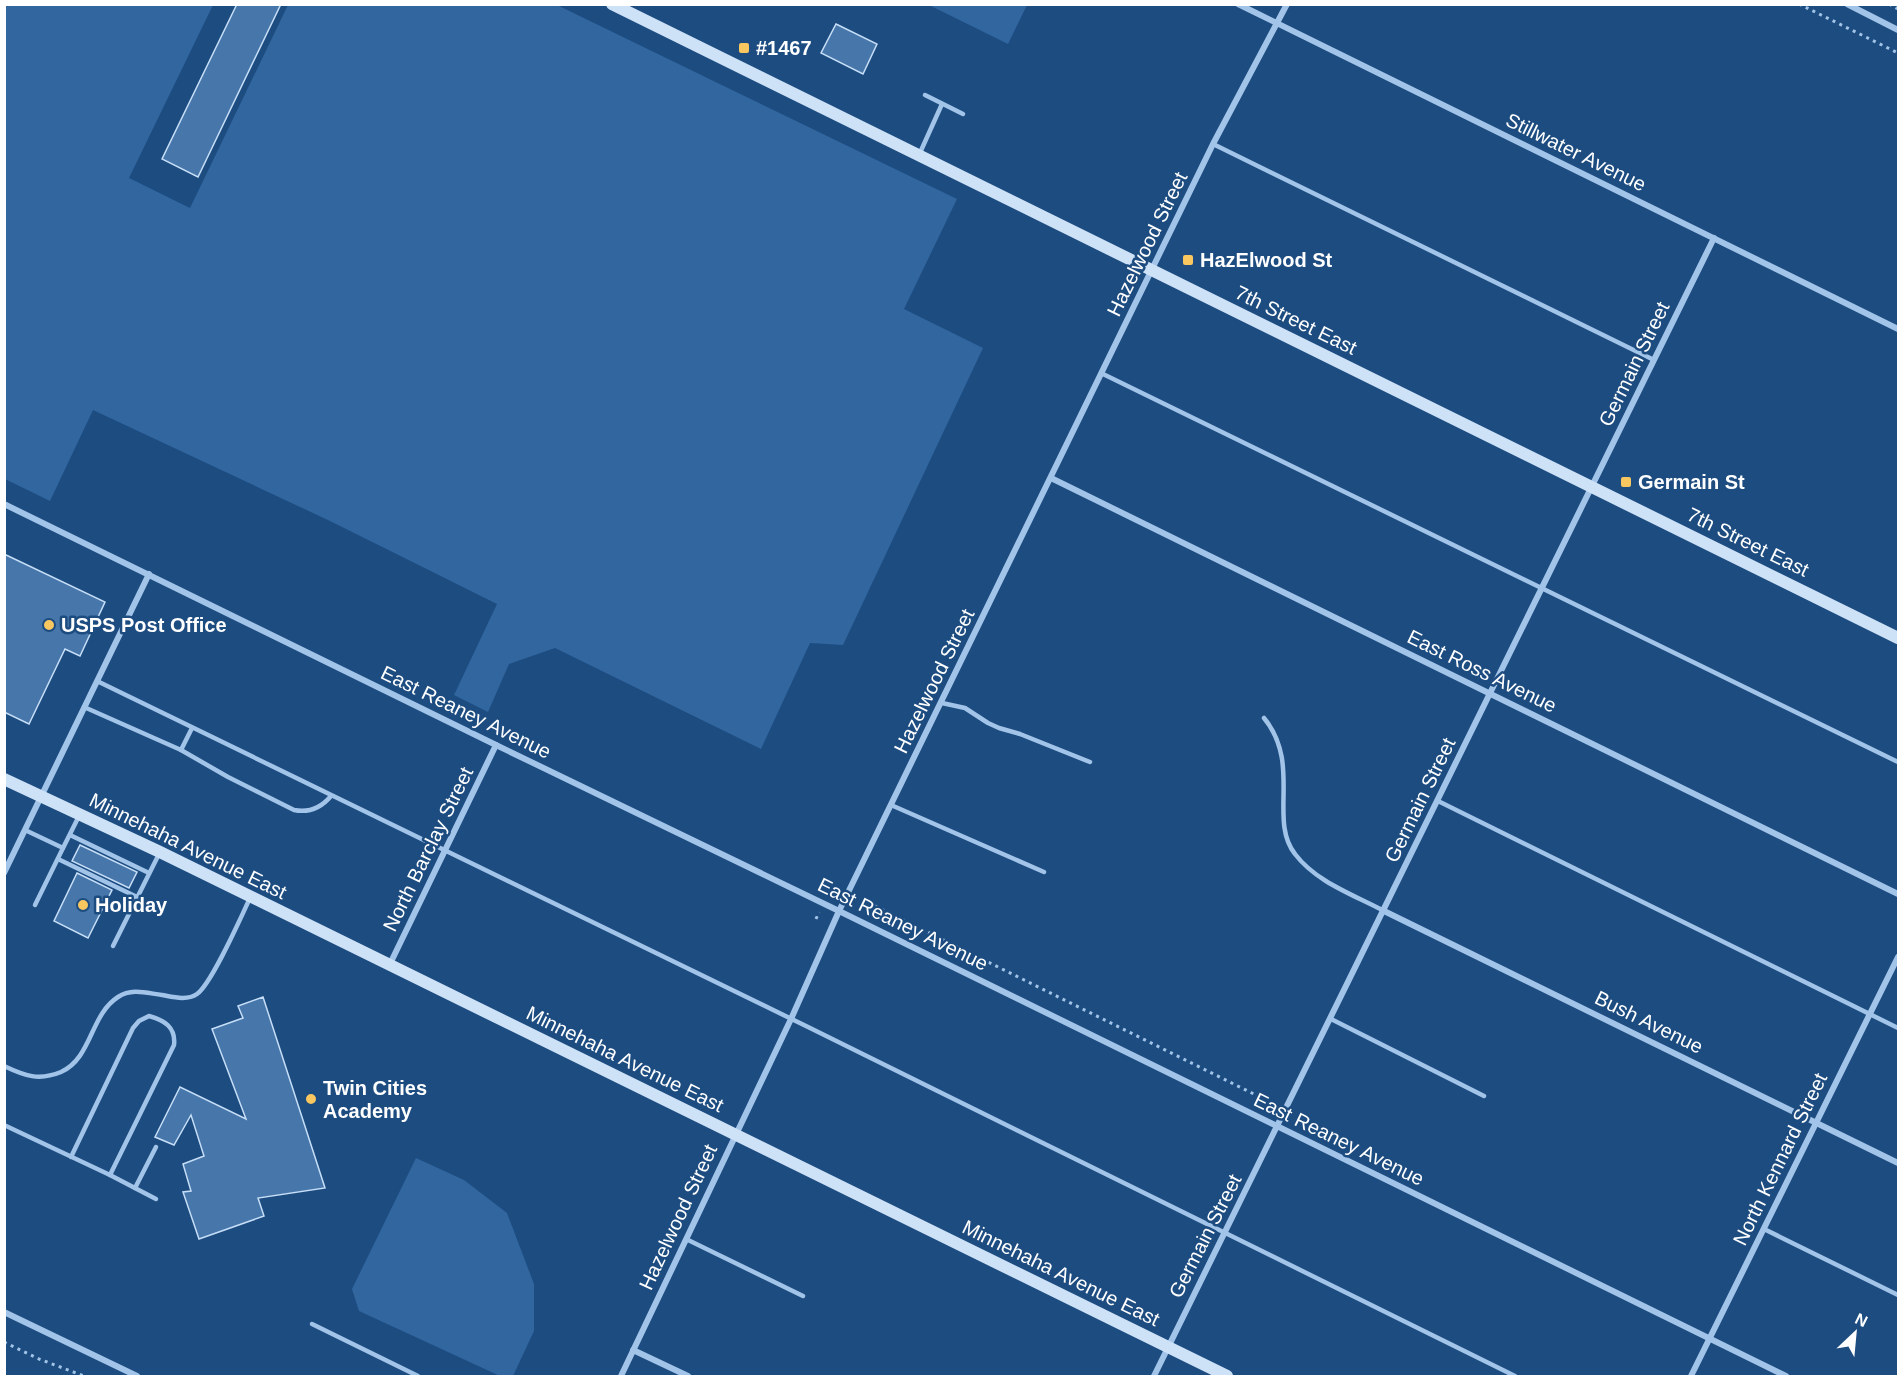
<svg xmlns="http://www.w3.org/2000/svg" width="1903" height="1381" viewBox="0 0 1903 1381" font-family="Arial,sans-serif">
  <style>
    .green { fill: #31669f }
    .building { fill: #4676aa; stroke: #c6def7; stroke-width: 1.5 }
    .lines { fill: none; stroke-linecap: round; stroke-linejoin: round }
    .path { stroke: #a2c4e9; stroke-width: 3; stroke-dasharray: 3 4.5; stroke-linecap: butt }
    .lane { stroke: #a2c4e9; stroke-width: 4.5 }
    .street { stroke: #a2c4e9; stroke-width: 6 }
    .secondary { stroke: #cde1f7; stroke-width: 12 }
    .poi-dot { fill: #f8c760; stroke: #1d4c80; stroke-width: 2 }
    .labels { text-anchor: middle; dominant-baseline: central; stroke-width: 5; stroke-linejoin: round; paint-order: stroke }
    .poi-label { font-size: 20px; font-weight: bold; fill: #fff; stroke: #1d4c80; text-anchor: start }
    .street-label { font-size: 20px; fill: #fff; stroke: #1d4c80 }
  </style>
  <rect width="100%" height="100%" fill="#1d4c80"/>
  <!-- green -->
  <g class="green">
    <path d="M288,5H557L957,199L904,309L983,348L843,645L810,643L761,749L555,648L509,664L488,712L454,695L497,604L330,521L93,410L50,501L5,479V5H213L129,178L190,208Z"/>
    <path d="M929,5H1027L1008,44Z"/>
    <path d="M416,1158L464,1180L507,1213L534,1284V1331L513,1376H500L359,1311L352,1289Z"/>
  </g>
  <!-- building -->
  <g class="building">
    <path d="M237,4H281L198,177L162,159Z"/>
    <path d="M836,24L877,44L863,74L821,53Z"/>
    <path d="M4,554L105,602L80,656L65,649L29,724L4,712Z"/>
    <path d="M80,845L137,872L129,888L72,861Z"/>
    <path d="M77,873L112,890L88,938L54,921Z"/>
    <path d="M263,997L325,1188L258,1198L264,1216L199,1239L183,1192L191,1191L183,1164L204,1156L191,1115L174,1145L155,1137L180,1087L246,1119L212,1029L243,1018L238,1006Z"/>
  </g>
  <g class="lines">
    <!-- path -->
    <g class="path">
      <path d="M1799,4L1898,53"/>
      <path d="M1889,4L1898,9"/>
      <path d="M861,903L865,901L1268,1101L1271,1106"/>
      <path d="M816,919L819,912"/>
      <path d="M4,1342L39,1359L84,1376"/>
    </g>
    <!-- lane -->
    <g class="lane">
      <path d="M925,95L963,114"/>
      <path d="M1213,144L1654,360"/>
      <path d="M919,155L942,104"/>
      <path d="M1103,374L1898,762"/>
      <path d="M97,681L806,1026L1515,1376"/>
      <path d="M942,703L965,708L988,723L999,728L1020,734L1090,762"/>
      <path d="M84,707L181,750L192,728"/>
      <path d="M1264,718C1302,764 1268,820 1295,854C1316,882 1354,895 1384,911"/>
      <path d="M181,750L228,777L294,810C309,813 321,808 331,796"/>
      <path d="M1438,801L1898,1028"/>
      <path d="M891,805L1044,872"/>
      <path d="M25,830L63,848L35,905"/>
      <path d="M70,835L149,873"/>
      <path d="M63,848L79,816"/>
      <path d="M58,859L137,897"/>
      <path d="M113,946L160,852"/>
      <path d="M1331,1019L1484,1096"/>
      <path d="M4,1066C25,1076 39,1081 61,1072C92,1058 90,1015 118,997C132,988 146,993 162,995C173,997 187,1001 197,994C212,983 241,917 250,898"/>
      <path d="M4,1125L110,1175L174,1045C176,1027 164,1020 149,1016L139,1021L133,1028L71,1157"/>
      <path d="M110,1175L156,1199"/>
      <path d="M135,1188L156,1147"/>
      <path d="M1764,1229L1898,1295"/>
      <path d="M686,1239L803,1296"/>
      <path d="M312,1324L418,1376"/>
    </g>
    <!-- street -->
    <g class="street">
      <path d="M1238,4L1898,329"/>
      <path d="M1847,4L1898,30"/>
      <path d="M1051,478L1898,894"/>
      <path d="M4,504L496,745L839,911L1786,1376"/>
      <path d="M4,873L149,574"/>
      <path d="M1384,911L1898,1163"/>
      <path d="M389,966L496,745"/>
      <path d="M4,1312L137,1376"/>
      <path d="M633,1350L688,1376"/>
      <path d="M621,1376L791,1019L839,911L1213,144L1287,4"/>
      <path d="M1154,1376L1714,238"/>
      <path d="M1691,1376L1898,957"/>
    </g>
    <!-- secondary -->
    <g class="secondary">
      <path d="M612,4L1898,638"/>
      <path d="M4,779L160,852L1227,1376"/>
    </g>
  </g>
  <!-- markers -->
  <g class="poi-dot">
    <rect x="738" y="42" width="12" height="12" rx="3"/>
    <rect x="1182" y="254" width="12" height="12" rx="3"/>
    <rect x="1620" y="476" width="12" height="12" rx="3"/>
    <circle cx="49" cy="625" r="6"/>
    <circle cx="83" cy="905" r="6"/>
    <circle cx="311" cy="1099" r="6"/>
  </g>
  <g class="labels">
    <!-- poi labels -->
    <g class="poi-label">
      <text x="756" y="48">#1467</text>
      <text x="1200" y="260">HazElwood St</text>
      <text x="1638" y="482">Germain St</text>
      <text x="61" y="625">USPS Post Office</text>
      <text x="95" y="905">Holiday</text>
      <text x="323" y="1088">Twin Cities<tspan x="323" dy="23">Academy</tspan></text>
    </g>
    <!-- street labels -->
    <g class="street-label">
      <text transform="translate(1576 152) rotate(26)">Stillwater Avenue</text>
      <text transform="translate(1147 244) rotate(-64)">Hazelwood Street</text>
      <text transform="translate(1296 320) rotate(26)">7th Street East</text>
      <text transform="translate(1634 364) rotate(-64)">Germain Street</text>
      <text transform="translate(1748 542) rotate(26)">7th Street East</text>
      <text transform="translate(1482 671) rotate(26)">East Ross Avenue</text>
      <text transform="translate(934 681) rotate(-64)">Hazelwood Street</text>
      <text transform="translate(466 712) rotate(26)">East Reaney Avenue</text>
      <text transform="translate(1420 800) rotate(-64)">Germain Street</text>
      <text transform="translate(188 846) rotate(26)">Minnehaha Avenue East</text>
      <text transform="translate(428 849) rotate(-64)">North Barclay Street</text>
      <text transform="translate(903 924) rotate(26)">East Reaney Avenue</text>
      <text transform="translate(1649 1022) rotate(26)">Bush Avenue</text>
      <text transform="translate(625 1059) rotate(26)">Minnehaha Avenue East</text>
      <text transform="translate(1339 1139) rotate(26)">East Reaney Avenue</text>
      <text transform="translate(1780 1159) rotate(-64)">North Kennard Street</text>
      <text transform="translate(678 1217) rotate(-65)">Hazelwood Street</text>
      <text transform="translate(1205 1236) rotate(-63)">Germain Street</text>
      <text transform="translate(1061 1273) rotate(26)">Minnehaha Avenue East</text>
    </g>
  </g>
  <!-- border -->
  <rect width="1903" height="1381" fill="none" stroke="#ffffff" stroke-width="12"/>
  <!-- north arrow -->
  <g transform="translate(1855 1333) rotate(26)" stroke="#1d4c80" stroke-width="4.5" paint-order="stroke">
  <path d="M0-4.5L10 22L0 15L-10 22Z" fill="#ffffff"/>
  <text y="-9" font-size="16" font-weight="bold" text-anchor="middle" fill="#ffffff">N</text>
  </g>
</svg>
